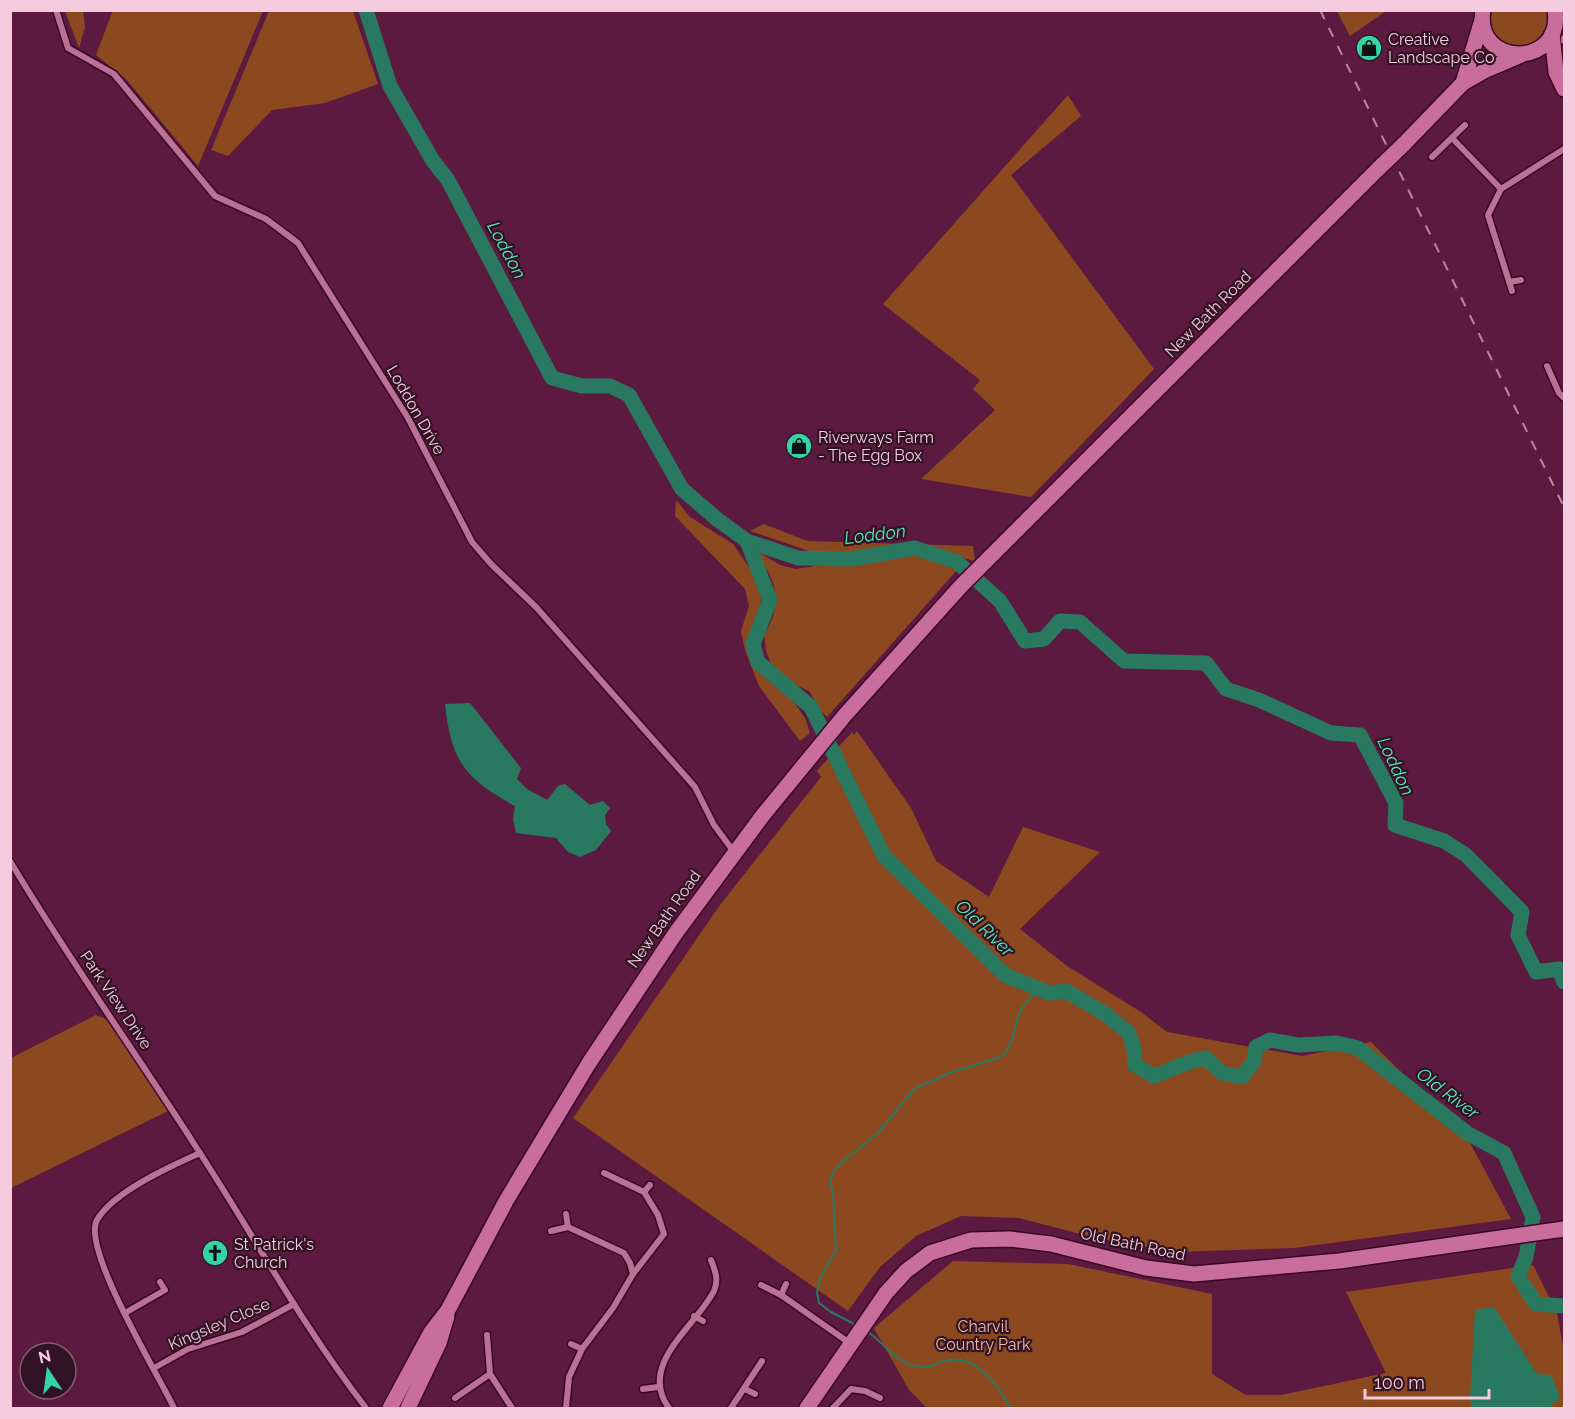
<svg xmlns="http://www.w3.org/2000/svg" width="1575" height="1419" viewBox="0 0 1575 1419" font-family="Raleway,sans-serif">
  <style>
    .green { fill: #8c4920 }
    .water { fill: #287960 }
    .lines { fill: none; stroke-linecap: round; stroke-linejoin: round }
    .stream { stroke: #287960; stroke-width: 2 }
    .river { stroke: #287960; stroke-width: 15 }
    .minor-casing { stroke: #3a0725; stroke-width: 9 }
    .primary-casing { stroke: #3a0725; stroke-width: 18 }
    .minor { stroke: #bb7096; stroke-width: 6 }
    .primary { stroke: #c96d9d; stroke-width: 15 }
    .rail { stroke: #bb87a1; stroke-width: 2; stroke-dasharray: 10 10; stroke-linecap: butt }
    .primary-bridge-casing { stroke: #3a0725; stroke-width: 18; stroke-linecap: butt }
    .primary-bridge { stroke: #c96d9d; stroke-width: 15 }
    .labels { text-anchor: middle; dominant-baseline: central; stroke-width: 4.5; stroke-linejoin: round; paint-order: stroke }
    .poi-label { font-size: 16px; fill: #f5cbde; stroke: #311323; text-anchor: start }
    .street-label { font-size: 16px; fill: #f5cbde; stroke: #311323 }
    .park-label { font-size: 16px; fill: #eebba0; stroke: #311323 }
    .water-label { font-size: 18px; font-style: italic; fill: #57e9bc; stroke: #311323 }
  </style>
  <rect width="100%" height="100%" fill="#5d1a40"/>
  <!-- green -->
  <g class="green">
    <path d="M113,10L263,11L198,166L127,80L96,55Z"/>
    <path d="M65,11H83L85,27L79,48Z"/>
    <path d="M269,11H353L378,84L325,103L272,110L228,156L211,150Z"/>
    <path d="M1337,11H1386L1350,36Z"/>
    <path d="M1492,11H1548C1548,16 1550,25 1548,30C1534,63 1482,46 1492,11Z"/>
    <path d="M1068,95L1081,116L1011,175L1154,369L1031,497L921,479L995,410L973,389L980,380L883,304Z"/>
    <path d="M676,500L690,517L733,544L758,580L762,597L751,644L755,663L762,675L794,702L805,718L810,733L800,741L759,686L745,650L741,631L749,606L745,589L675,516Z"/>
    <path d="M764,524L807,541L973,546L975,561L909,545L858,554L812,552L750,531Z"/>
    <path d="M914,551L955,565L957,570L827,717L820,710L809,691L776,676L766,651L764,634C783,605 777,583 759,557L760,553L780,565L796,569Z"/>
    <path d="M857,731L911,808L936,861L989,897L1023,827L1100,852L1020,929L1067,966L1141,1012L1167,1032L1302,1056L1371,1042L1468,1139L1511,1219L1294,1248L1175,1252L1096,1238L1019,1218L961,1216L916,1236L880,1267L848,1311L573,1118L720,905L821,777L817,771L852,732L854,735Z"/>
    <path d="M96,1015L110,1021L170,1110L11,1188V1058Z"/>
    <path d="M953,1261L1068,1264L1212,1294V1374L1246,1395H1281L1386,1373L1346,1292L1533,1265L1557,1313L1564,1351V1408H927L909,1390L874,1328Z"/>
  </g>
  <!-- water -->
  <g class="water">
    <path d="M470,703L521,768L517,779L527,789L547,800L558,786L565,784L590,805L603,801L610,808L605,815L606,824L611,831L596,850L580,857L568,852L556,838L516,833L513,819L515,806C465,779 451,761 445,704Z"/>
    <path d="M1494,1307L1537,1374L1551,1375L1560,1397L1549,1408H1472L1470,1399L1475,1310Z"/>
  </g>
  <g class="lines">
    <!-- stream -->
    <g class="stream">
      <path d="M858,1326L831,1312L819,1303L817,1292L821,1276L836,1251L833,1193L830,1181L833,1172L843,1161L878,1133L914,1089L949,1073L1001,1057C1016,1043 1013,1024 1022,1008C1027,1001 1033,996 1037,988"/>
      <path d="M868,1332C887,1345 894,1363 921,1367C931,1369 938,1361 948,1360C977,1355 999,1386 1010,1408"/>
    </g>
    <!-- river -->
    <g class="river">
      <path d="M366,10L390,86L433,161L448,180L552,378L582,386H610L629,395L682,489L718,520L747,541L798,558L851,559L915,548L957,562L1000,601L1025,641L1044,639L1060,621L1080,622L1124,661L1206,663L1226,689L1259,700L1331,733L1360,735L1396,803L1395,825L1444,841L1466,855L1522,912L1518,935L1536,972L1559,969L1564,982"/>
      <path d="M747,541L770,600L753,644L758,662L811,707L884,856L1005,975L1049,993L1066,991L1104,1013L1128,1032L1134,1048L1135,1065L1154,1076C1171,1070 1188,1060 1206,1058L1222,1073L1242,1077L1254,1061L1256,1047L1270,1040L1298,1045L1337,1043L1358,1048L1467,1133L1504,1153L1533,1217L1526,1257L1518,1276L1536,1304L1564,1306"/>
    </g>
    <!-- minor casing -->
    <g class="minor-casing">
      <g id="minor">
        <path d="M56,10L68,48L114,74L215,196L266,219L298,243L408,418L472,542L491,564L536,607L695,787L714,825L734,852"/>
        <path d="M1564,38V41"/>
        <path d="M1452,138L1501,189"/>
        <path d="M1432,157L1465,125"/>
        <path d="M1509,282L1521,280"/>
        <path d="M1512,291L1488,215L1501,189L1564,149"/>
        <path d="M1547,366L1559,393L1564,398"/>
        <path d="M10,861C69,960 136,1053 198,1150C254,1236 303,1327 366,1408"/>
        <path d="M604,1173L644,1192"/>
        <path d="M566,1214L568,1227L624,1253L630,1263L633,1274L664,1234L658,1215L644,1192L650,1185"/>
        <path d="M551,1231L568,1227"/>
        <path d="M761,1285L781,1295L851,1344"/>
        <path d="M781,1295L786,1284"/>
        <path d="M125,1313L165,1290L160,1282"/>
        <path d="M694,1316L703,1321"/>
        <path d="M487,1335L490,1374L512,1408"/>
        <path d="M571,1344L582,1349"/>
        <path d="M154,1368L188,1349L242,1332L294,1304"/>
        <path d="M643,1389L658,1387"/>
        <path d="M745,1389L755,1394"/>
        <path d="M455,1398L490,1374"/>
        <path d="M174,1408C159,1376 81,1248 97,1220C113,1192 171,1166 200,1153"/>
        <path d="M566,1408L569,1377L582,1349L613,1308L633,1274"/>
        <path d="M669,1408C637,1365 696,1326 714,1291C719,1280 715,1270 711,1260"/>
        <path d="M731,1408L762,1361"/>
        <path d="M833,1408L851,1389L865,1391L880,1398"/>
      </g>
    </g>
    <!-- primary casing -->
    <g class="primary-casing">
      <g id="primary">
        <path d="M1483,10C1473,68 1564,69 1555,10"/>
        <path d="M1552,34L1556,72L1564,89"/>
        <path d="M1463,83L1482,20"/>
        <path d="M1403,145L1463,83L1486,70L1521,55"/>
        <path d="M390,1408L431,1332L448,1310L506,1201L589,1063L675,934L763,815L845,715L961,586L1378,169"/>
        <path d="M408,1408L439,1343L447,1316"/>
        <path d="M807,1408L886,1293L906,1271L930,1253L971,1240L1010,1239L1051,1244L1146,1268L1194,1274L1339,1261L1564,1229"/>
      </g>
    </g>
    <!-- minor -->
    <use href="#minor" class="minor"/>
    <!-- primary -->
    <use href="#primary" class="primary"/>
    <!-- rail -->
    <path class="rail" d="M1320,10L1564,507"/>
    <!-- primary-bridge casing -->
    <g class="primary-bridge-casing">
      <path id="primary-bridge" d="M1378,169L1403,145"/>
    </g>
    <!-- primary-bridge -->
    <use href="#primary-bridge" class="primary-bridge"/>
  </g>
  <!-- icons -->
  <defs>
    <g id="shop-disc" transform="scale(1.35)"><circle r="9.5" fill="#34d4a8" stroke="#311323"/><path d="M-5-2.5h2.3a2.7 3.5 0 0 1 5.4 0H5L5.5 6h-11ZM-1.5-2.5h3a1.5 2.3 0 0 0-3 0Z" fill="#111"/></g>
    <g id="church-disc" transform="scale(1.35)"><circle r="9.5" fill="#34d4a8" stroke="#311323"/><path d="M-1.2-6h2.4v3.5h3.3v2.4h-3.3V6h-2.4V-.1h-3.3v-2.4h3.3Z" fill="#111"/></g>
  </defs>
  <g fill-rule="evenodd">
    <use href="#shop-disc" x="1369" y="48"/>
    <use href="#shop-disc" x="799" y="446"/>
    <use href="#church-disc" x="215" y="1253"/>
  </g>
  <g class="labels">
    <!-- poi labels -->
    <g class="poi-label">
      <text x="1388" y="39">Creative<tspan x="1388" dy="18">Landscape Co</tspan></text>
      <text x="818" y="437">Riverways Farm<tspan x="818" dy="18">- The Egg Box</tspan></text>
      <text x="234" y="1244">St Patrick's<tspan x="234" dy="18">Church</tspan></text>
    </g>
    <!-- street labels -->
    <g class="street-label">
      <text transform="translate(1208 314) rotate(-45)">New Bath Road</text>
      <text transform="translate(416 410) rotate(60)">Loddon Drive</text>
      <text transform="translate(664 919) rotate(-55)">New Bath Road</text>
      <text transform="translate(116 1000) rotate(56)">Park View Drive</text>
      <text transform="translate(1133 1244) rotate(12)">Old Bath Road</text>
      <text transform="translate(219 1324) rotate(-23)">Kingsley Close</text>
    </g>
    <!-- park labels -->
    <g class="park-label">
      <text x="983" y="1326">Charvil<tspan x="983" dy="18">Country Park</tspan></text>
    </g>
    <!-- water labels -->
    <g class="water-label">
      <text transform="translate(507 250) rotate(62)">Loddon</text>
      <text transform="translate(875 534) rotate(-7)">Loddon</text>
      <text transform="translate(1396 766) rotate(65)">Loddon</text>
      <text transform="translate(985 928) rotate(44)">Old River</text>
      <text transform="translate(1448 1093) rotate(37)">Old River</text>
    </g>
  </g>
  <!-- border -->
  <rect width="1575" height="1419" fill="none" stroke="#f5cbde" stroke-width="24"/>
  <!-- north arrow -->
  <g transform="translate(48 1371) rotate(347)"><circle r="28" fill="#311323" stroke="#7f5d6e" stroke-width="1.5"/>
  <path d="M0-4.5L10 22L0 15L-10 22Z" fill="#34d4a8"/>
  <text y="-9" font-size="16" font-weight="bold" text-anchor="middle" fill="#f5cbde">N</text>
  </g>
  <!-- scale -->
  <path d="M1365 1389v9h124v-9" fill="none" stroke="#f5cbde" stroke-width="3"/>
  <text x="1374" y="1389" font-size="18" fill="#f5cbde" stroke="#311323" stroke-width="4.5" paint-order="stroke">100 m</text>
</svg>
